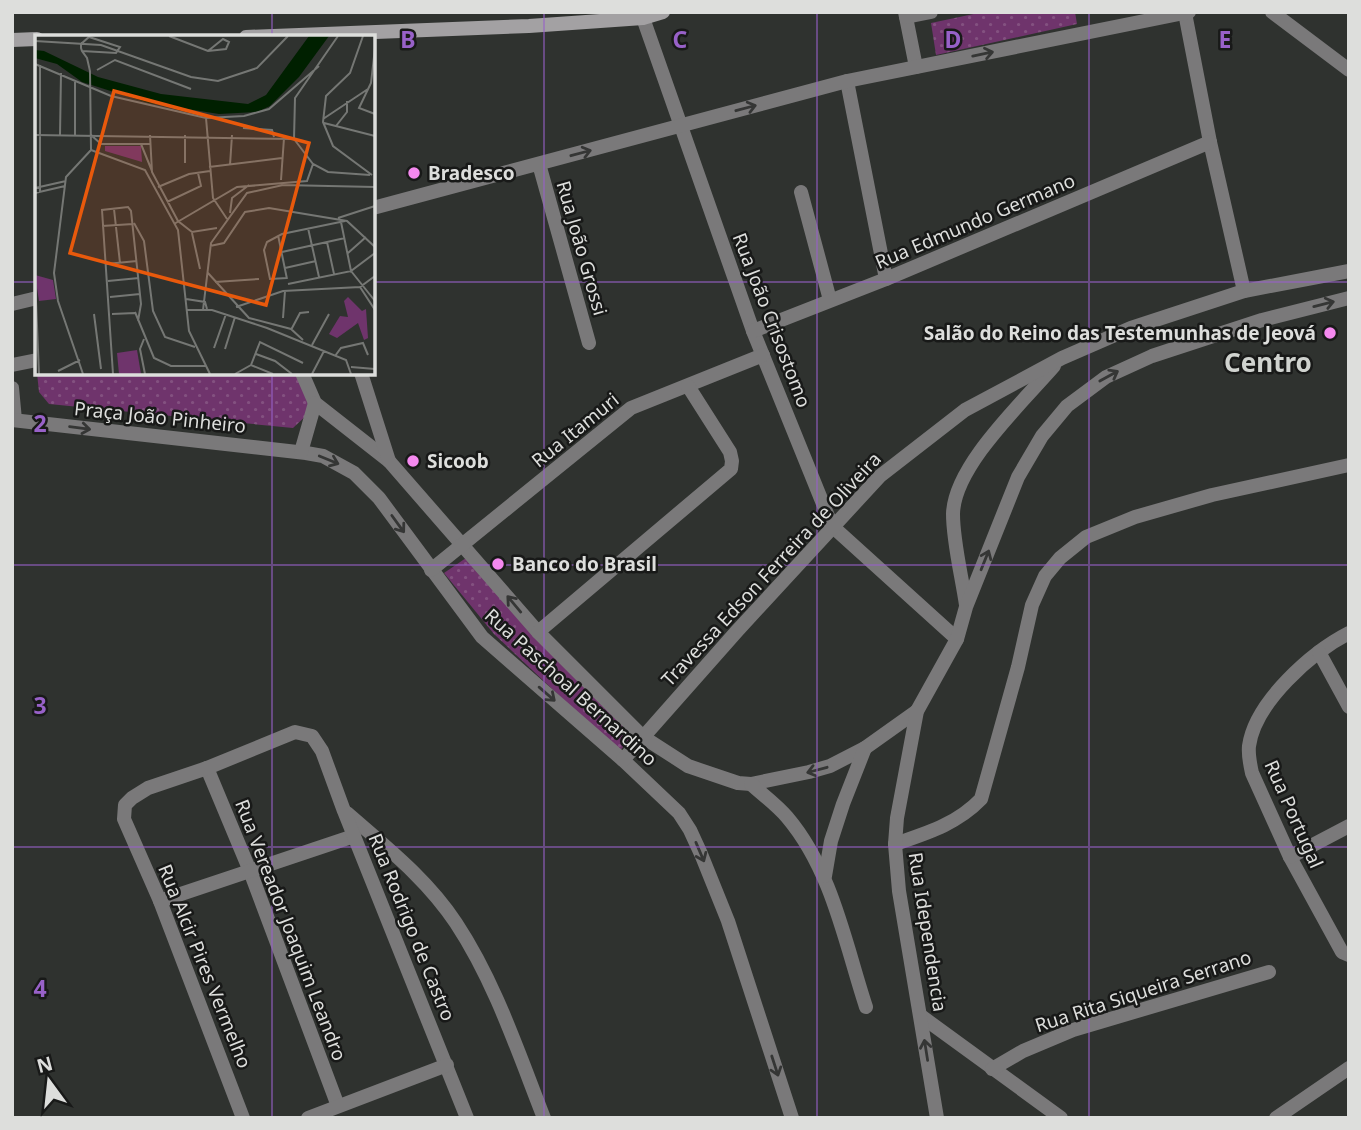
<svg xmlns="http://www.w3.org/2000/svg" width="1361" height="1130" viewBox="0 0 1361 1130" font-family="'Noto Sans',sans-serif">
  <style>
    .park { fill: url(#park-dots) }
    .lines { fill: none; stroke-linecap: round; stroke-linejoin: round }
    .street { stroke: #7a797a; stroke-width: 14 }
    .secondary { stroke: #a3a1a3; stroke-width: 14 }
    .oneway { stroke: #353635 }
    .grid { fill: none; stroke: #9861c8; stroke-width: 2; stroke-opacity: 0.55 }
    .poi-dot { fill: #f589ef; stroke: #181918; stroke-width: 2.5 }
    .labels { text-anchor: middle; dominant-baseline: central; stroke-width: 5; stroke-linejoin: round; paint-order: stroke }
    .poi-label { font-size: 19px; font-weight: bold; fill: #dddedc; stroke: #181918; text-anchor: start }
    .street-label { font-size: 19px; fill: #dddedc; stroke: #181918 }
    .district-label { font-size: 26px; font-weight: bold; fill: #d0d3cf; stroke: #181918 }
    .inset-road { fill: none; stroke: #757774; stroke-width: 2 }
    .view { fill: #e8590c; fill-opacity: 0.15; stroke: #e8590c; stroke-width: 3.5 }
    .inset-edge { fill: none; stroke: #dddedc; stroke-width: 3.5 }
    .grid-label { font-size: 23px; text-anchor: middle; font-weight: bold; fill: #9861c8; stroke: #181918; stroke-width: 5; stroke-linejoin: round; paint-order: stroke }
  </style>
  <defs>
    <pattern id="park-dots" width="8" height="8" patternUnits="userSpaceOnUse" patternTransform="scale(1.75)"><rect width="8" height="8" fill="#6f346c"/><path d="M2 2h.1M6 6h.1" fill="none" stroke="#835180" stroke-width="1.8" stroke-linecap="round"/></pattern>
  </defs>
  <rect width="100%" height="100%" fill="#2f322f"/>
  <!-- park -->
  <g class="park">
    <path d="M983,12H1075L1077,24L936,55L931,23Z"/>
    <path d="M37,373H298L308,397L309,413L293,428L49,404L39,392Z"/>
    <path d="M466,558L634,734L619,752L494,634L444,573Z"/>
  </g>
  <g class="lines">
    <!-- street -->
    <g class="street">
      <path d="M905,12L916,67"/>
      <path d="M1272,12L1349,70"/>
      <path d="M1185,13L1210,142L1244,291"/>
      <path d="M906,17L931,12"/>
      <path d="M643,18L753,331L832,526L957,639"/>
      <path d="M847,81L886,279"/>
      <path d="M539,164L589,343"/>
      <path d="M801,192L830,300"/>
      <path d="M373,208L847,81L1189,12"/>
      <path d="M12,304L37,298"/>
      <path d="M753,331L886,279L1210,142"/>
      <path d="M12,365L37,360"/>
      <path d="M302,373L315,403L389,461"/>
      <path d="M361,373L389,461L538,632L643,737L688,766L738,783L751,784L809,772L830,766L865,748L917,711"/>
      <path d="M12,388L15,420"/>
      <path d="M12,420L306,453L323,456L354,473L379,498L482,637L623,760L679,813L690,830L701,854L728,921L792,1118"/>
      <path d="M301,452L315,403"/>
      <path d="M431,570L631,408L763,355"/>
      <path d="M966,605C962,577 953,542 953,514C954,466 1022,403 1054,366"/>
      <path d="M538,632L731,469L732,461L730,452L688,386"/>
      <path d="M1349,633C1312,652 1255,702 1249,746C1248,755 1250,764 1252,773L1290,857L1342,952L1349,955"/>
      <path d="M1319,652L1349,707"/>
      <path d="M623,760L737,631L880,476L965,410L1062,358L1131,328L1244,291L1349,271"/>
      <path d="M207,768L250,871L338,1106"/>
      <path d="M751,784C763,795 777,805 787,817C832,870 845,943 866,1007"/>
      <path d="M347,813C386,847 427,879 456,923C495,982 518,1052 544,1118"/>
      <path d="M895,844C927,833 957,824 981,799L1018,667L1032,605L1045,576L1060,558L1086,537L1135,517L1212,495L1349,465"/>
      <path d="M1290,857L1349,826"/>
      <path d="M825,876L831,841L843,804L865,748"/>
      <path d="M160,901L354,836"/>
      <path d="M921,1016L1061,1118"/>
      <path d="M992,1069L1023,1051L1073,1030L1269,972"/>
      <path d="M243,1118L160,901L124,819L125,805L132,798L148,788L207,768L295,732L312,736L322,751L344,811L467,1118"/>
      <path d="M308,1118L447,1065"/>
      <path d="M937,1118L899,891L895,844L897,818L917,711L957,639L966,607L1018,477L1042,436L1067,406L1106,377L1152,356L1262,320L1349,298"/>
      <path d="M1276,1118L1349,1068"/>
    </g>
    <!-- secondary -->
    <g class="secondary">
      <path d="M246,37L529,26L643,18L663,12"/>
      <path d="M12,40L37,39"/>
    </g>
  </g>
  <!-- one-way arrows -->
  <defs><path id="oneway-shaft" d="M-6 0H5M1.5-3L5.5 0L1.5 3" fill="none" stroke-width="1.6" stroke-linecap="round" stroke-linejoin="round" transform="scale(1.75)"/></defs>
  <g class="oneway">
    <use href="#oneway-shaft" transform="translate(983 54) rotate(-12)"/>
    <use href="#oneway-shaft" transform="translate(746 108) rotate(-15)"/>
    <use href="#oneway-shaft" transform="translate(581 153) rotate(-15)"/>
    <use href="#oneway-shaft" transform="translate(1324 304) rotate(-14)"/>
    <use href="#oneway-shaft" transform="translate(1109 376) rotate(-29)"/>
    <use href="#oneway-shaft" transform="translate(80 428) rotate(7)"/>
    <use href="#oneway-shaft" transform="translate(329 460) rotate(22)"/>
    <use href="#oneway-shaft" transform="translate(398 524) rotate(54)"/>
    <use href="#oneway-shaft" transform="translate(985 560) rotate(-68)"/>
    <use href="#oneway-shaft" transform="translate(514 604) rotate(-130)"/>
    <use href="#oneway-shaft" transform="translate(547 694) rotate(41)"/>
    <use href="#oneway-shaft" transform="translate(817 770) rotate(165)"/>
    <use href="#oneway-shaft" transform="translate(700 852) rotate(67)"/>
    <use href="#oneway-shaft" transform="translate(926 1050) rotate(-99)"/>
    <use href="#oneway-shaft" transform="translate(775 1066) rotate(72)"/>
  </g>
  <!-- grid -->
  <path class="grid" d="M272,12V37M544,12V1118M817,12V1118M1089,12V1118M12,282H37M373,282H1349M272,373V1118M12,565H1349M12,847H1349"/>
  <!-- markers -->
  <g class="poi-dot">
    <circle cx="414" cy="173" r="7"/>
    <circle cx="1330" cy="333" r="7"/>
    <circle cx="413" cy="461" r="7"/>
    <circle cx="498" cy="564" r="7"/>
  </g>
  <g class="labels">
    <!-- poi labels -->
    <g class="poi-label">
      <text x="428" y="173">Bradesco</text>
      <text x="1316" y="333" text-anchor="end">Salão do Reino das Testemunhas de Jeová</text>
      <text x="427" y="461">Sicoob</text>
      <text x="512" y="564">Banco do Brasil</text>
    </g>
    <!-- street labels -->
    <g class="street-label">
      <text transform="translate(975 221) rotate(-23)">Rua Edmundo Germano</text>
      <text transform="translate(582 248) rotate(74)">Rua João Grossi</text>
      <text transform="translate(772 320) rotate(69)">Rua João Crisostomo</text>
      <text transform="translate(160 417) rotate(6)">Praça João Pinheiro</text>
      <text transform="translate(575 430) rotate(-39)">Rua Itamuri</text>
      <text transform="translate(771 569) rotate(-47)">Travessa Edson Ferreira de Oliveira</text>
      <text transform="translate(571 687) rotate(42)">Rua Paschoal Bernardino</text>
      <text transform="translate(1294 814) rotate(66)">Rua Portugal</text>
      <text transform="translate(412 927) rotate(68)">Rua Rodrigo de Castro</text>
      <text transform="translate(291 930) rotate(69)">Rua Vereador Joaquim Leandro</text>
      <text transform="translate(928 932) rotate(81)">Rua Idependencia</text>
      <text transform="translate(205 966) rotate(68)">Rua Alcir Pires Vermelho</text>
      <text transform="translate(1143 991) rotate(-18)">Rua Rita Siqueira Serrano</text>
    </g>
    <!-- district labels -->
    <g class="district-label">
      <text x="1268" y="362">Centro</text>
    </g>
  </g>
  <!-- overview -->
  <g transform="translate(35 35)">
    <rect width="340" height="340" fill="#2f322f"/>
    <path d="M102,315L106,339H84L82,318Z" fill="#6f346c"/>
    <path d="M313,262L327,276L331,274L333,303L329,305L323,288L302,303L294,299L305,281L313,282L309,266Z" fill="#6f346c"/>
    <path d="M70,111H106L107,127L70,116ZM0,240L18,245L21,264L4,266Z" fill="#6f346c"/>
    <path d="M274,1H294L264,42L235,71L222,77L184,79L114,68L47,47L22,29L0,23V15L9,16L63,42L126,59L213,69L231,60Z" fill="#002000"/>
    <path class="inset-road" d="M134,1L173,16L191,14L194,7L188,4L173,16M328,1L315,38L291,61L288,87L298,111L337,140M0,6L66,10L156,42L183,46L222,33L253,1M340,13L336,48L324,73L340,79M47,16L81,18L85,12L54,2L46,9V13L47,16L52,23L55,36L56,115M0,29L76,61L171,83L209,81L234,74L284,31M5,30V157M62,35L80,25L156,54M40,47V100M171,83L178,163L192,184M288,84L333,54M289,88L340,101M301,91L312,77V66M208,93L237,95L239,102M0,100L259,104M25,100L26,38M56,100L66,109H116M115,100L117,137L143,186L157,197L182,193M150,100V128M259,104L260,63L303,1M259,104L278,129L293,137L335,140M106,109L117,136M56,115L110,135L143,195L154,296L175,339M195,130L197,100M174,132L247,123M246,145L249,103M123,152L154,139L175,136M0,153L31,146M0,158L30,151M132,167L166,151L163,138M79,174L85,228M195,178L197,163L214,150M303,183L340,171M306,187L316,236L340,218M99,188L109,206L118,276L130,302L160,312M139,189L202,152L272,146L278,129M67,191L98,189M273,193L284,242M157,198L165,234M243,200L252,244M292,207L299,239M175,211L189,208L210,177L234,173L312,186L340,212M247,217L310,203M313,218L331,202M71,229L102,226M250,233L281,226M173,238L214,283L256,294L268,305M0,242L4,339M252,243L235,244L229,215L232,207L247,199L310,186M73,246L104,243M180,247L224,244M253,249L316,236L340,266M325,252L340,275M75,262L105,259M151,264L170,267L172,274M201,272L248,256L325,252L340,241M151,275H177L232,293L311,325L316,339M168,275L176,208L212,158L248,150L340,152M100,277L119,323L136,331H171M59,279L66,334M77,279L100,278M248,283L250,256M256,295L265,278L274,277M109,304L105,314L110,339M277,310L294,279M179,313L191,279M190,314L200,282M221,319L240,326L257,339M300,321L306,313L328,308L333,320M216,330L225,307L268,328M316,332L340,334M23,336L45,325M48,339L23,266L19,238L31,142L56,115M78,339L67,175L93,172L96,176L106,269L103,286M200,339L216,330L238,339M277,339L289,316"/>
    <path class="view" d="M79,56L274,108L231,270L35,218Z"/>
    <rect width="340" height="340" class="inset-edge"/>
  </g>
  <g class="grid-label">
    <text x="408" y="48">B</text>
    <text x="680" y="48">C</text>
    <text x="953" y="48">D</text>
    <text x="1225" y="48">E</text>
    <text x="40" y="432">2</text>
    <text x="40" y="714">3</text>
    <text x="40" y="997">4</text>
  </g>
  <!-- border -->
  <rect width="1361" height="1130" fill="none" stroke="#dddedc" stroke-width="28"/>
  <!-- north arrow -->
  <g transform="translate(49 1081) rotate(345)" stroke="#181918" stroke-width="5" paint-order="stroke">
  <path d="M0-5L12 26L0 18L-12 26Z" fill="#dddedc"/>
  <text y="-10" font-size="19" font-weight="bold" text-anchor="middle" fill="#dddedc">N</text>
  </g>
</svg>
